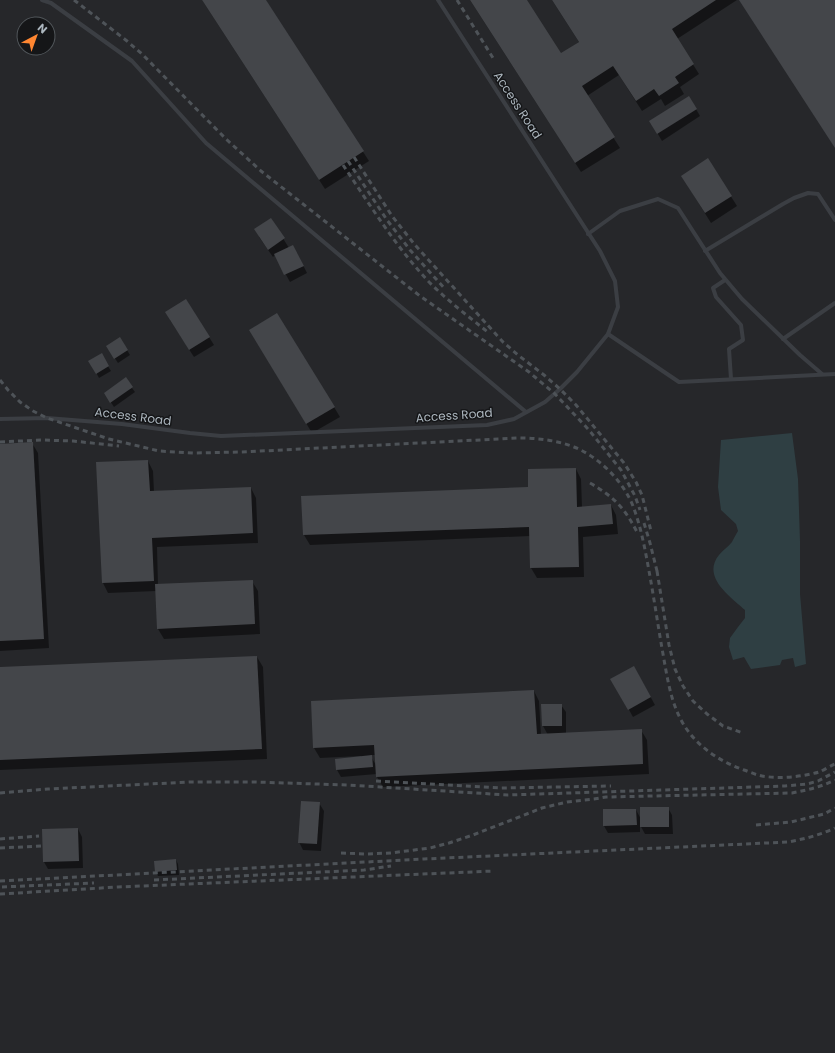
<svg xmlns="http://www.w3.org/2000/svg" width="835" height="1053" viewBox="0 0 835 1053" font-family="Poppins,sans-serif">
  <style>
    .built { fill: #26272a; fill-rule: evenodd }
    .water { fill: #2f3f43 }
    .shadow { fill: #0007; fill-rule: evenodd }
    .building { fill: #44464a }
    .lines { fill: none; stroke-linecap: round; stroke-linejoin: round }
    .service { stroke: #3b3e43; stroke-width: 4 }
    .rail { stroke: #4e5358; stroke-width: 3; stroke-dasharray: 5 4; stroke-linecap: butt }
    .labels { text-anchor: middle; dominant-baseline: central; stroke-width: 3; stroke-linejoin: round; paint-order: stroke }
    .street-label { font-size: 12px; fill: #acb6be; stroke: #151618 }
  </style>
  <rect width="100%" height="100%" fill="#1a1b1d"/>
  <!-- built -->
  <path class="built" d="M0,0H835V1053H0ZM24,24H48V48H24Z"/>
  <!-- water -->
  <path class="water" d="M792,433L798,479L800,541V594L806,664L795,667L793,658L782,660L780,665L751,669L744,657L733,660L729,647L730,638L738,627L745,618V610C731,597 701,577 719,555C723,550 728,547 732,542C734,538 736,534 738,531L736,524L721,510L718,487L721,440Z"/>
  <!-- shadow -->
  <g class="shadow">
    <path d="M202,0H265L369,161L325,189Z"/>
    <path d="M470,0H526L561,54L579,42L552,0H737L677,39L699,74L680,87L684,94L665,106L661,99L642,111L619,75L587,96L620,148L581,172Z"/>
    <path d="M696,109L700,116L662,141L655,129Z"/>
    <path d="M708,160L737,206L711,223L688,186Z"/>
    <path d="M271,219L289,248L297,253L307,273L290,282L275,255L273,257L259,237Z"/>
    <path d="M186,300L214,345L194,357L170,320Z"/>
    <path d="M256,340L334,407L340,417L312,433Z"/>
    <path d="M127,350L130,355L118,363L110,351Z"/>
    <path d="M101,355L111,371L99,378L90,361Z"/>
    <path d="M132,388L135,392L114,407L108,398Z"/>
    <path d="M32,443L38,453L49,648L0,651V445Z"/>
    <path d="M148,461L153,471L154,492L251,488L256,498L258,543L157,547L158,585L252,581L258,591L260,634L164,639L158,629L156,591L108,593L103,583L97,463Z"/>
    <path d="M576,469L581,479L582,507L611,505L616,515L618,534L583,537L584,577L537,578L531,568L530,536L310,545L304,535L303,497L529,488Z"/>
    <path d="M257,657L263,667L267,759L0,770V668Z"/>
    <path d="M634,667L655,705L633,717L612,679Z"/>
    <path d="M534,691L539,701L541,735H548L543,726L542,705H561L566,712V734L641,730L647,740L649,774L383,787L377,777V774L341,777L337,770L336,760L361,757V756L320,758L314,748ZM370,755H376V765Z"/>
    <path d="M319,803L324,811L321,851L303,850L299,842Z"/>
    <path d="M668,808L672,815L673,834H645L640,825V832L608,833L604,826L636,810L641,819Z"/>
    <path d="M78,829L82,837L83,868L48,869L44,862Z"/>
    <path d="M176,860L178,864L179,875L158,876L156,872Z"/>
  </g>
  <!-- building -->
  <g class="building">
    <path d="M202,0H266L364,151L319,180Z"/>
    <path d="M470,0H527L561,53L579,42L552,0H716L672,29L694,64L675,77L679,83L659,96L654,89L636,101L613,66L582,86L615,137L575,163Z"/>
    <path d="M739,0H835V148Z"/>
    <path d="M689,96L697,109L657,134L649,121Z"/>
    <path d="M708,158L732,196L705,213L681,176Z"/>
    <path d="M271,218L285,238L268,250L254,229Z"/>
    <path d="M293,245L304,266L284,275L274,254Z"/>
    <path d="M186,299L210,337L189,350L165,312Z"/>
    <path d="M277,313L335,407L306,424L249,330Z"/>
    <path d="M120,337L128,350L114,359L106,346Z"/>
    <path d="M102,353L109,366L96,374L88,361Z"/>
    <path d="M126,377L133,387L110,403L104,393Z"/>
    <path d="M33,442L44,639L0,641V444Z"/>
    <path d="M148,460L150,491L251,487L253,533L152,538L154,581L102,583L96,462Z"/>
    <path d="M576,468L577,507L611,504L613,524L578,527L579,567L530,568L529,527L303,535L301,496L528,487V469Z"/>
    <path d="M253,580L255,624L157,629L155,584Z"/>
    <path d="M257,656L262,749L0,760V667Z"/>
    <path d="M634,666L651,697L628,710L610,679Z"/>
    <path d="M534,690L537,734L642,729L643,764L376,777L374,745L313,748L311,701Z"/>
    <path d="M541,704H562V726H542Z"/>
    <path d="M372,755L373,767L336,770L335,759Z"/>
    <path d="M301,801L320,802L317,844L298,843Z"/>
    <rect x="640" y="807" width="29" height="20"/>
    <path d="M603,809H636L637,825L603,826Z"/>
    <path d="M78,828L79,861L43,862L42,829Z"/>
    <path d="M176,859L177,870L155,872L154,861Z"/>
  </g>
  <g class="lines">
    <!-- service -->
    <g class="service">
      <path d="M42,0L51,3L132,61L206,143L526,412"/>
      <path d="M588,234L620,211L658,199L678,208L720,273L742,299L800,355L822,374"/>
      <path d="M705,251L783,204L794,198L808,193L818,194L835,220"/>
      <path d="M725,280L713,288L716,297L741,325L743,340L729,349L731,379"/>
      <path d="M608,334L679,382L835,374"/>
      <path d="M783,339L835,303"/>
      <path d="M0,419L47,418L122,424L190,433L221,436L487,425L514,419L545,402L560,389L577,372L608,334L618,307L615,281L600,251L438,0"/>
    </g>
    <!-- rail -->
    <g class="rail">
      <path d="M74,0L127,41L142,54L226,139L261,171L420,296L529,372L555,394L589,430L621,470L635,496L640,510"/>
      <path d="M457,0L493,58"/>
      <path d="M354,157L392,216L415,245L473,309L503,342L518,355L544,375L560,389L576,405L624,463L636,482L642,495L651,531"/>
      <path d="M348,161L387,220L410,250L445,289"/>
      <path d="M343,165C370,205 396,247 429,282C448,301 469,317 489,333"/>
      <path d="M0,380L8,390L20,402L33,411L47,418L109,439L159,451L193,453L242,452L518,438C537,438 556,440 574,447C599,457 623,481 633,506C641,527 645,549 649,571C654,598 658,626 663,654C667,676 670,698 680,718C693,744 718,761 744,770C750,772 756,775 762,776C780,779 801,777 819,772C824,770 830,766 835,764"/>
      <path d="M0,442L41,440L73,441L119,446"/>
      <path d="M590,483C614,497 624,507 637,532"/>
      <path d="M644,523L650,543L658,575"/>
      <path d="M657,571L669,645L675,669L683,686L693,701L707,714L723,726L743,733"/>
      <path d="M376,781L501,788L611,786"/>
      <path d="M0,793L48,789L190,782H254L348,785L508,795L785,786L807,784L818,781L835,772"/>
      <path d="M756,825L791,822L824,814L835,808"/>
      <path d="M0,839L39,836"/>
      <path d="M0,848L42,846"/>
      <path d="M341,853L365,854L391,853L430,848L449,843L473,835L542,808L567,802L594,799L606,797L792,793C807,790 821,787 835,780"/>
      <path d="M154,880L364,870L391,866"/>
      <path d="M0,881L424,859L788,842C804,839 820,835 835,828"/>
      <path d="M2,887L94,883"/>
      <path d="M0,894L118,887L494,871"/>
    </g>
  </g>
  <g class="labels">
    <!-- street labels -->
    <g class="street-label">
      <text transform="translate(518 105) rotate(57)">Access Road</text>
      <text transform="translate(454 415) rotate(-4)">Access Road</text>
      <text transform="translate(133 416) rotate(7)">Access Road</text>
    </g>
  </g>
  <!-- north arrow -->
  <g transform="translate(36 36) rotate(41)"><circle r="19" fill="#151618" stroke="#51565a"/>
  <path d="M0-3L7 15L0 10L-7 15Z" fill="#ff8631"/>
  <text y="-6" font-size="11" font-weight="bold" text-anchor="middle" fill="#acb6be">N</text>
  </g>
</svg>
